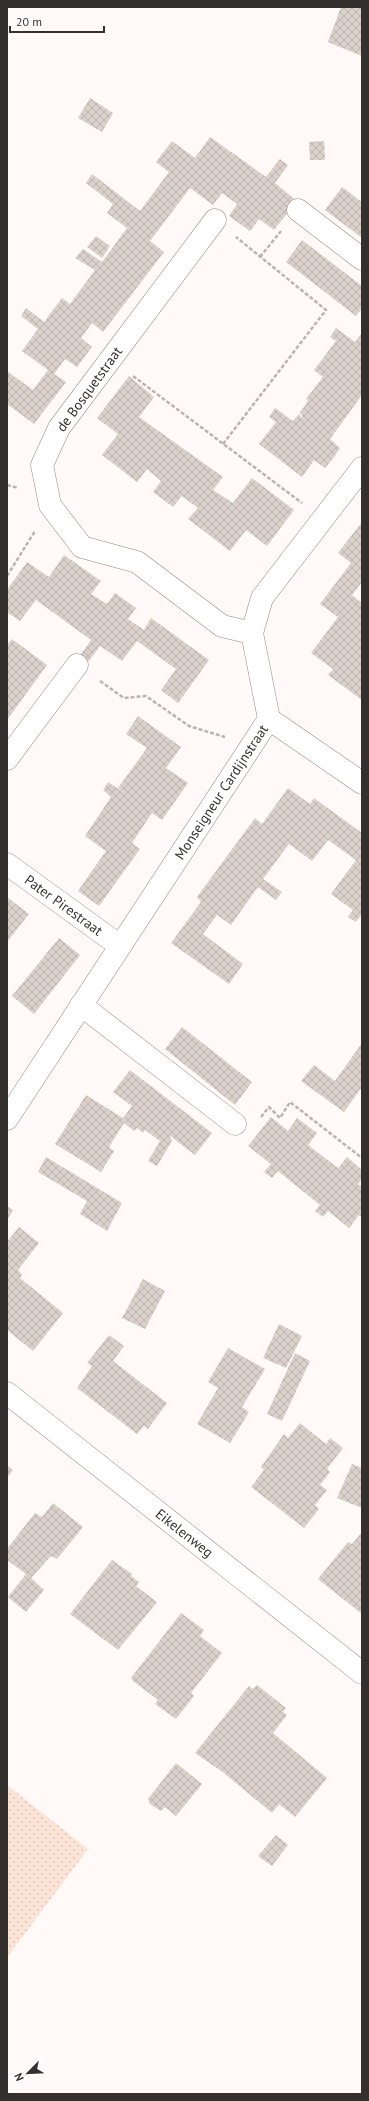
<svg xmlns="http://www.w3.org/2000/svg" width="369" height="2101" viewBox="0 0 369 2101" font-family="'PT Sans',sans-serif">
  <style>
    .grass { fill: url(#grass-dots) }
    .building { fill: url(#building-cross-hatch) }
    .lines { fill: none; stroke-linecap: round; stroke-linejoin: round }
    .street-casing { stroke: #908782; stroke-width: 23 }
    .path { stroke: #b9b5b3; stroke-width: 2.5; stroke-dasharray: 4 2; stroke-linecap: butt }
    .street { stroke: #fff; stroke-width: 22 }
    .labels { text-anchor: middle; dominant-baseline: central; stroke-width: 3.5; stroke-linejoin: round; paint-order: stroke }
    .street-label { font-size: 14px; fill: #34302e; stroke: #fff }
  </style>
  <defs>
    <pattern id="grass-dots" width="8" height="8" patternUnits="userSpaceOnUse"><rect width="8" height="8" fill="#fce5d8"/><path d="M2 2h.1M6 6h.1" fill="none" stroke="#d9c5ba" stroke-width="1.8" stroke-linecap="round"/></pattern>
    <pattern id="building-cross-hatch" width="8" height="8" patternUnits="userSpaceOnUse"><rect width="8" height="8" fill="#dbd1cb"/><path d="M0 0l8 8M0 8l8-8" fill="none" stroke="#bdb4af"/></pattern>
  </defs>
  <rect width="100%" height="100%" fill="#fffaf8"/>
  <!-- grass -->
  <path class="grass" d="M7,1785L88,1849L7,1958Z"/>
  <!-- building -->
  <g class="building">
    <path d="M341,7H362V56L328,42Z"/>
    <path d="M90,98L113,113L102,132L78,118Z"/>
    <path d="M210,137L266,177L280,159L288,165L275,183L297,201L274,230L259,219L250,231L229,216L237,204L222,193L213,205L190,188L150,241L164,252L103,332L92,323L81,338L92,347L77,367L65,359L54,374L66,382L34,424L7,404V371L33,390L48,370L22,351L38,329L21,316L26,308L44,322L62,298L70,304L95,270L75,258L83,249L102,262L127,228L107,213L113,204L86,183L92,174L140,211L169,172L156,162L172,141L195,158Z"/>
    <path d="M324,141L325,160H310L309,142Z"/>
    <path d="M342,187L362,202V238L325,210Z"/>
    <path d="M96,236L110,246L102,258L87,247Z"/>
    <path d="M302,240L362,286V308L356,316L286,262Z"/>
    <path d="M336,328L355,342L362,333V395L330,439L340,448L334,457L325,468L314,460L302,477L259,444L276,422L269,417L275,408L293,421L299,414L303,419L301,413L299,414L308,401L306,399L323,377L314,370L336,341L330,337Z"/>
    <path d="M129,376L154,397L139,417L223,477L213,490L233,503L252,478L294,510L267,546L246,530L230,551L188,519L198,508L182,496L173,507L153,492L161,481L147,469L137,482L102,455L118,434L97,418Z"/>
    <path d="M362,522V582L352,595L362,603V700L328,675L333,669L311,653L338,617L320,604L351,563L338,553Z"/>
    <path d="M64,555L101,581L91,594L107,604L115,593L136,608L128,619L144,630L151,618L209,660L178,703L161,690L176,669L137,641L122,661L100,646L85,666L77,660L91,640L36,600L20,621L7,612V590L27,562L49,577Z"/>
    <path d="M12,639L47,665L7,720V645Z"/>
    <path d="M138,716L181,747L166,768L188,783L162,820L152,813L132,843L140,849L99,906L78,891L106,851L85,836L111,797L103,790L108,782L129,796L118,788L147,748L126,734Z"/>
    <path d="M288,788L310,804L314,798L362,833V914L356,922L348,917L353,910L331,894L356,860L328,840L312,861L289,844L263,879L282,892L276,900L258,887L231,925L217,915L203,934L243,964L229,984L171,943L201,902L197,897L255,818L262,824Z"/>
    <path d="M7,897L29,914L7,942Z"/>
    <path d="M59,938L80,955L34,1014L12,996Z"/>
    <path d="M182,1027L252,1082L235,1105L165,1049Z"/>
    <path d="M362,1043V1087L344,1112L301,1081L314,1065L335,1081Z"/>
    <path d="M130,1070L212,1133L195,1155L169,1135L172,1141L157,1166L148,1161L160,1141L145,1130L143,1133L137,1128L134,1131L124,1123L109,1147L114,1151L101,1172L55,1144L86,1095L123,1118L132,1106L113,1092Z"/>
    <path d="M271,1117L288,1131L297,1118L317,1133L308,1145L338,1168L347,1157L362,1170V1179L358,1184L362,1187V1217L359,1215L349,1228L328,1211L323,1217L315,1211L320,1205L278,1171L272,1178L264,1172L271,1164L248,1146Z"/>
    <path d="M46,1157L122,1203L107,1231L80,1214L87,1201L38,1172Z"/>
    <path d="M7,1206L13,1210L7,1220Z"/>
    <path d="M19,1227L39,1243L18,1270L22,1275L20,1278L63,1313L33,1351L7,1330V1242Z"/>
    <path d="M143,1279L165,1291L145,1329L122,1318Z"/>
    <path d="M279,1324L302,1336L286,1368L263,1358Z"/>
    <path d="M109,1335L124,1346L113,1361L167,1403L148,1429L144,1426L137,1434L77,1388L92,1366L87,1363Z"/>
    <path d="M228,1348L265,1369L242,1407L249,1412L230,1443L197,1424L218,1388L208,1382Z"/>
    <path d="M295,1353L310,1361L282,1421L267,1414Z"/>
    <path d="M300,1423L326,1444L330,1438L343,1448L327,1469L330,1472L320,1485L327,1490L315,1505L319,1509L304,1528L251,1487L264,1470L261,1467L284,1434L288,1438Z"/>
    <path d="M352,1464L362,1468V1508L337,1498Z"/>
    <path d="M7,1465L13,1470L7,1478Z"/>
    <path d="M53,1503L83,1527L57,1559L51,1556L31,1578L44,1590L26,1612L8,1597L26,1574L7,1560V1549L35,1513L42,1517Z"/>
    <path d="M362,1532V1614L318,1579L348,1542L352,1544Z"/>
    <path d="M112,1560L132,1574L131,1576L139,1582L136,1586L157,1602L118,1650L70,1614Z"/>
    <path d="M181,1613L204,1630L200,1636L222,1653L191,1693L194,1696L176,1719L155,1704L158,1700L133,1681L131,1678Z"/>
    <path d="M257,1685L286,1708L283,1712L287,1715L273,1733L327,1778L295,1817L279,1804L272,1813L224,1773L195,1753L249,1686L253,1689Z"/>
    <path d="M176,1763L202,1784L176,1816L165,1807L161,1811L150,1804L148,1799Z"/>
    <path d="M276,1835L288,1845L272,1866L258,1856Z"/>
  </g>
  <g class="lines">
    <!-- street casing -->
    <g class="street-casing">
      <g id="street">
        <path d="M298,210L362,259"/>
        <path d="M215,220L59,428L42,465L50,505L82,547L137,562L222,626L252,633"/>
        <path d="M269,719L362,783"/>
        <path d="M7,759L77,665"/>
        <path id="s1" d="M7,864L120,946"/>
        <path d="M81,1005L235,1124"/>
        <path id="s2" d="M7,1119L269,719L252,633L262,598L362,468"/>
        <path id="s3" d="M7,1393L362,1673"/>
      </g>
    </g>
    <!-- path -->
    <g class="path">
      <path d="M260,257L281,231"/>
      <path d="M133,376L302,503"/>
      <path d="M223,444L326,310L236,237"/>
      <path d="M7,485L18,488"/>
      <path d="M7,576L35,531"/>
      <path d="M100,681L124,698L146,696L189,726L225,737"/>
      <path d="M261,1117L269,1107L280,1118L290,1102L362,1158"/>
    </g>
    <!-- street -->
    <use href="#street" class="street"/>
  </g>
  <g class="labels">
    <!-- street labels -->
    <g class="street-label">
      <text transform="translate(89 389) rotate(-54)">de Bosquetstraat</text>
      <text stroke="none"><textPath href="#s2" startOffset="391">Monseigneur Cardijnstraat</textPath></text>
      <text stroke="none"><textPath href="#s1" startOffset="70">Pater Pirestraat</textPath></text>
      <text stroke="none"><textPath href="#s3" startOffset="226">Eikelenweg</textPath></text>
    </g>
  </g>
  <!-- border -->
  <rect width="369" height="2101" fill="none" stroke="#34302e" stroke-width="16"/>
  <!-- north arrow -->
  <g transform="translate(28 2073) rotate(246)" stroke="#ffffff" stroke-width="3" paint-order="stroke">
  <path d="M0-3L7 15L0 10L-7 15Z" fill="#34302e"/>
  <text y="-6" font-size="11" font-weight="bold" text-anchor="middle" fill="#34302e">N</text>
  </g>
  <!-- scale -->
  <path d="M10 26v6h94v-6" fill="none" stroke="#34302e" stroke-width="2"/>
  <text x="16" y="26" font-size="12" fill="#34302e" stroke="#ffffff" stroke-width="3" paint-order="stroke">20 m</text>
</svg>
